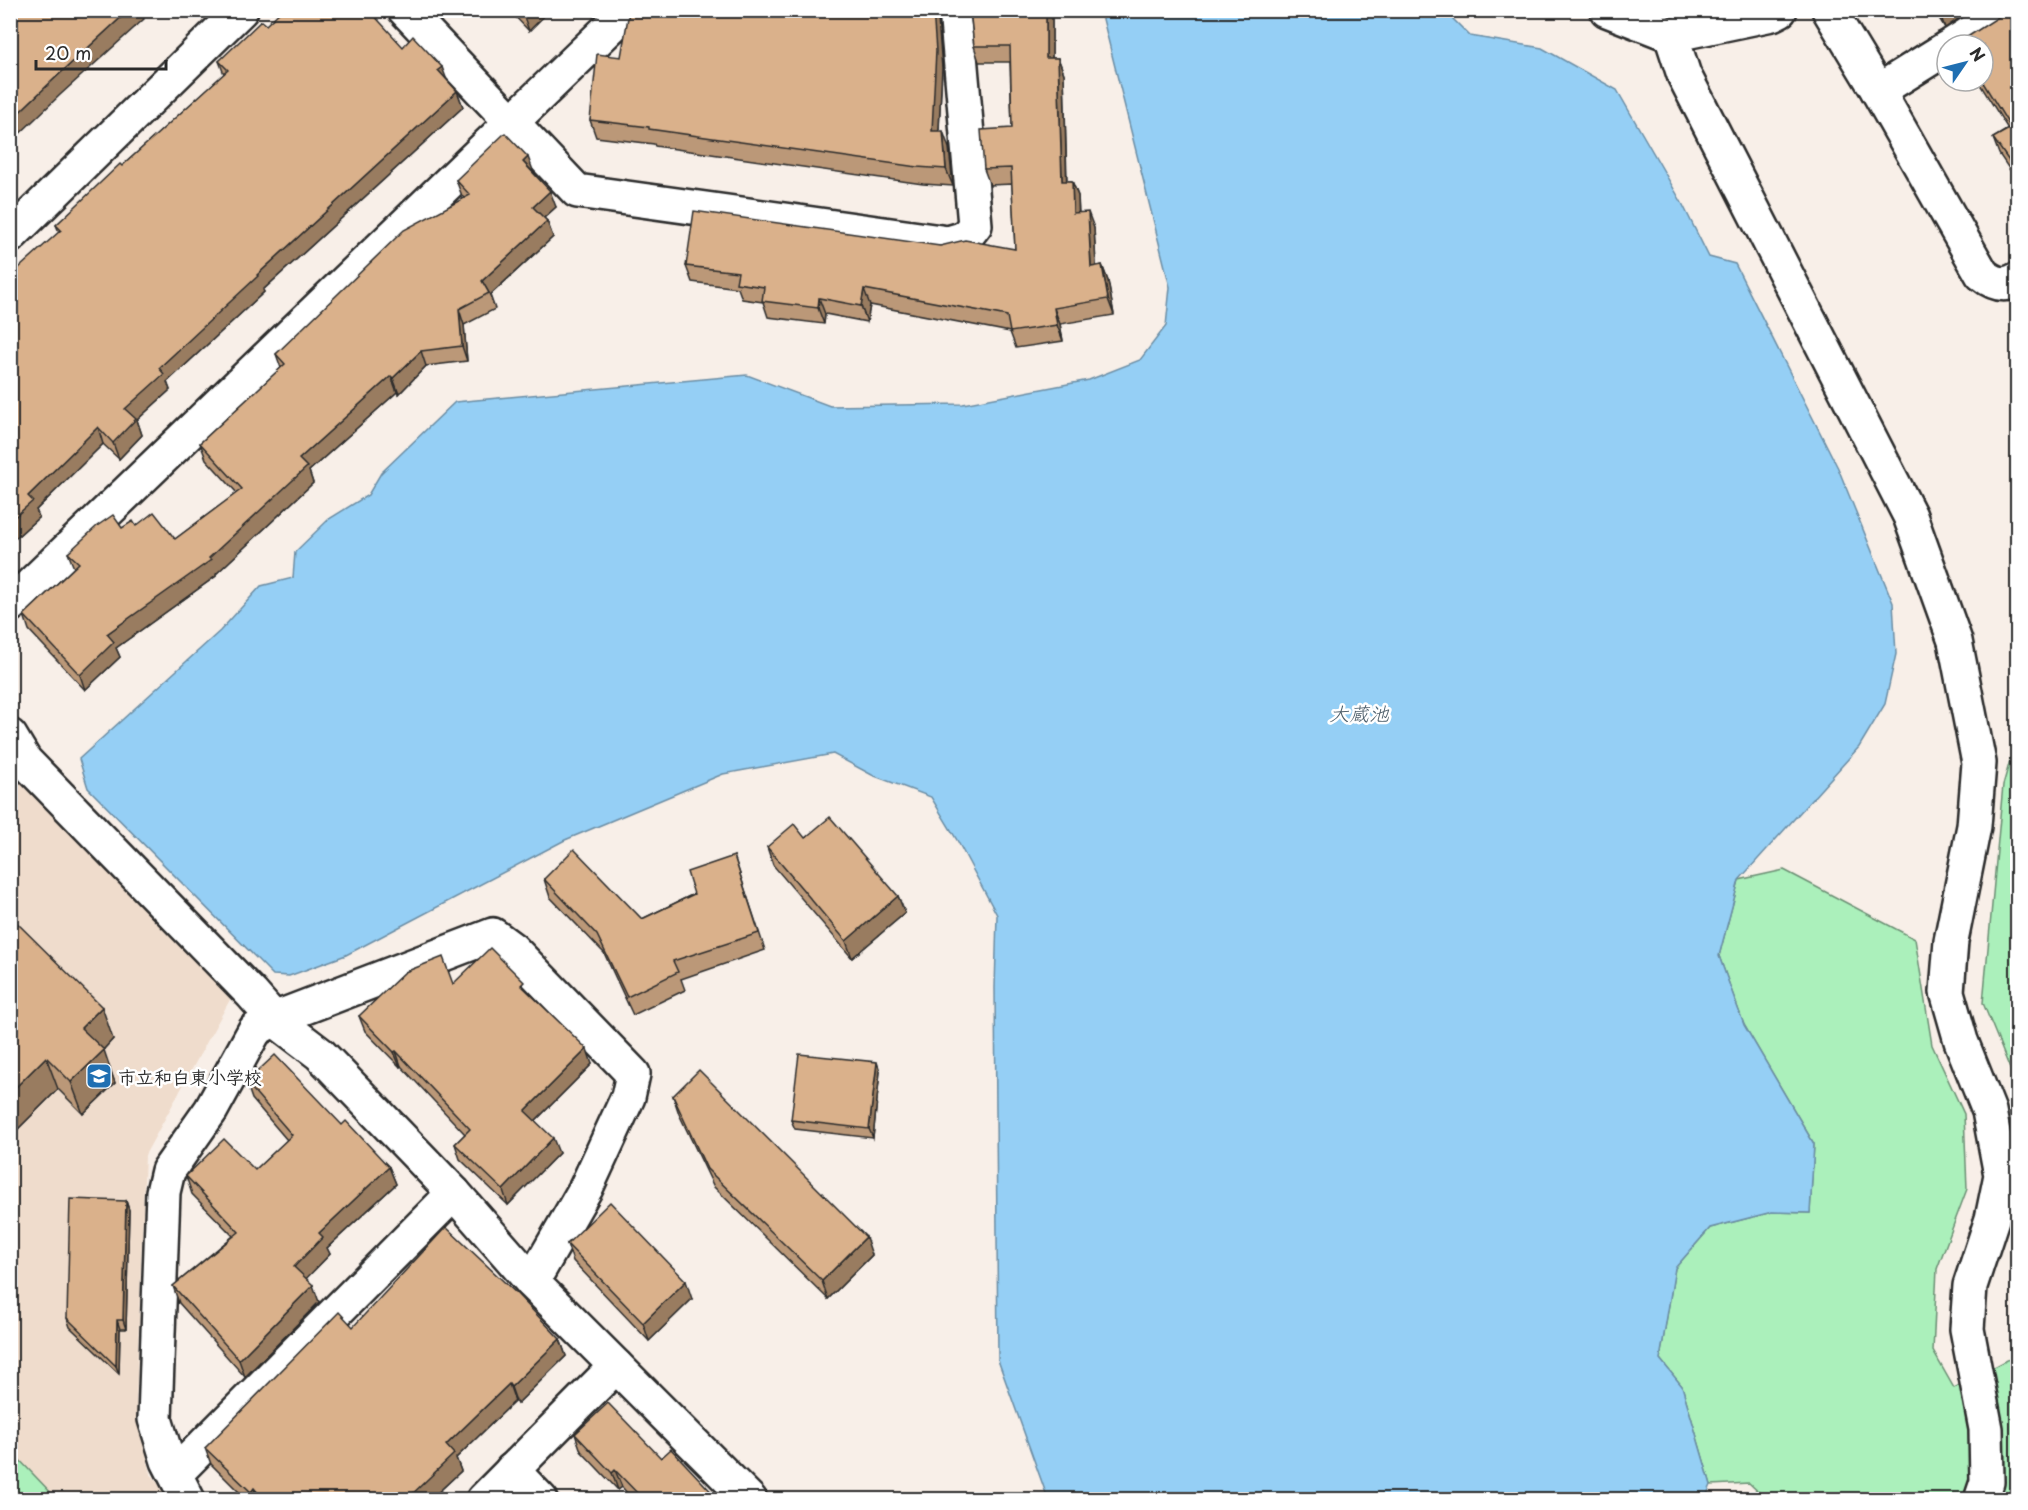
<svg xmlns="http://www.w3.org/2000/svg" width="2028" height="1510" viewBox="0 0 2028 1510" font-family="'Playpen Sans','Klee One',sans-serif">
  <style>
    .built { fill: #efdccc }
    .green { fill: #abf0bb; stroke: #6b8e73; stroke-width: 1.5 }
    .water { fill: #95cff5; stroke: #6b8da4; stroke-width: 1.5 }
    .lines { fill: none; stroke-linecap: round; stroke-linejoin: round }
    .minor-casing { stroke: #2b2b2b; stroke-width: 38 }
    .minor { stroke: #fff; stroke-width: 33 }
    .wall { fill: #bb9878; stroke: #2b2b2b; stroke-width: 1.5 }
    .shaded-wall { fill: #997c61; stroke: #2b2b2b; stroke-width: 1.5 }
    .building { fill: #dab18b; stroke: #2b2b2b; stroke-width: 1.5 }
    .labels { text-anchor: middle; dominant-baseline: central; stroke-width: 5; stroke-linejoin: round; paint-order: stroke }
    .poi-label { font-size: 18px; font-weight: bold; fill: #2b2b2b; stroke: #fff; text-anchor: start }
    .water-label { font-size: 20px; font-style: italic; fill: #4b5c68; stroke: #fff }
  </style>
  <rect width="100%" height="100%" fill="#f8efe8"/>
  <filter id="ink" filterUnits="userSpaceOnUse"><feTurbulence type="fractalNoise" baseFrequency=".0167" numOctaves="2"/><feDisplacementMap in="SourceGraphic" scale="12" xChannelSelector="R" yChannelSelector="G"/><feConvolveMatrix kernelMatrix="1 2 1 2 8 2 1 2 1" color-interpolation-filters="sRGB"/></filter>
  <g filter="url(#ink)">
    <!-- built -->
    <path class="built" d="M10,772L232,996L145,1155L136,1403L150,1473L170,1499H11Z"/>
    <!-- green -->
    <g class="green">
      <path d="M2017,736V1086L1983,1003L2003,785Z"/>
      <path d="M1784,870L1915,939L1932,1045L1964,1114L1967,1189L1937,1269L1933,1351L1954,1388L2017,1355V1499L1767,1500L1749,1483L1711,1485L1682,1386L1660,1359L1675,1268L1710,1228L1772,1212L1810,1213L1814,1144L1744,1025L1719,956L1739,880Z"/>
      <path d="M11,1451L57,1499H11Z"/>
    </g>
    <!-- water -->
    <path class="water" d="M1101,11H1445L1470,36L1542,48L1617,90L1682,203L1709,257L1735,264L1838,468L1893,603L1896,654L1885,704L1859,747L1739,880L1719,956L1744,1025L1814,1144L1810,1213L1772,1212L1710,1228L1675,1268L1660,1359L1682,1386L1711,1485L1705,1499H1048L998,1360L995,988L997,915L957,840L931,797L872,775L833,754L723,774L565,840L346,955L289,976L273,975L88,788L79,759L220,631L261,586L293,578L295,552L329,519L368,495L381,473L455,402L747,375L830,406L963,404L1089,380L1140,360L1166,326L1170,287Z"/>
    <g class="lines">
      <!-- minor casing -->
      <g class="minor-casing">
        <g id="minor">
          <path d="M405,10L577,191L948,243L965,238L975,225L956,10"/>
          <path d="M1607,10L1671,35L1772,14L1780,10"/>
          <path d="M1829,10L1878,91L1982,274C1993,283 2004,288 2018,279"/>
          <path d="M1671,35L1684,75L1910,516L1955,641L1979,763L1974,826L1951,941L1947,992L1961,1041L1989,1111L2001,1175L1992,1219L1970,1286L1967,1329L1986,1429L1987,1482L1981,1500"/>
          <path d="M1952,45L2007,10"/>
          <path d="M1878,91L1947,48"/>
          <path d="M10,236L241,10"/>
          <path d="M10,605L628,10"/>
          <path d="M10,736L25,761L252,994L274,1019L320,1054L454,1193L532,1282L750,1500"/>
          <path d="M512,1470L541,1500"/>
          <path d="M176,1473L454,1193"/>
          <path d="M188,1500L168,1461L155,1419L163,1192L168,1171L211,1110L255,1030L274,1019L493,935L512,949L633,1074L628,1097L586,1188L532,1282"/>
          <path d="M483,1500L616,1366"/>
        </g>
      </g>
      <!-- minor -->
      <use href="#minor" class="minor"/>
    </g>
    <!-- wall -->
    <g class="wall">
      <path d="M509,10H550L529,31Z"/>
      <path d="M970,10H1052V58H1058L1064,74L1067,181H1072L1078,196L1079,213L1094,228L1096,267L1102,265L1108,281L1114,315L1060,324L1063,341L1016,348L1010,332L870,305L867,322L825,314L824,324L768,317L763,302L742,299L738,288L692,282L686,266L940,246L1015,249L1012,184L990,185L984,169L1012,128L1010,62H979L974,46Z"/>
      <path d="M1934,10H1971L1945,28Z"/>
      <path d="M2018,10V182L1999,154L1993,138L2008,129L1978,81H1983Z"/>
      <path d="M938,19L942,68L939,131L949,148L953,186L923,184L655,146L654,144L596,137L590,120L621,57Z"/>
      <path d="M266,25L403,47L447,80L457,91L463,107L263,290L264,292L167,382L170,390L137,420L142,435L119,459L103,444L36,510L39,517L10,543L59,232L56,225L122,166L224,74L219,61Z"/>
      <path d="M534,173L556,207L544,218L547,221L553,237L490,295L495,309L464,325L467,361L426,366L399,394L397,392L309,471L313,483L216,574V576L116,648L120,657L85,690L29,630L24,615L74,568L68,553L122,528L136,526L175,539L237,493L206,459L200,443L281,368L276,354L464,198L462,196L456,180Z"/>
      <path d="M805,838L898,896L905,913L852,958L773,865L767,847Z"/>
      <path d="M734,856L765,950L681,979L685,990L633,1015L604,953L550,897L544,879L642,919L694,894Z"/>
      <path d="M10,916L113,1039L103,1050L115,1083L83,1114L58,1089L10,1137Z"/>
      <path d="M453,984L527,990L592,1064L535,1121L559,1153L508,1205L460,1159L455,1144L465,1134L401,1066L400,1067L365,1031L359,1016Z"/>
      <path d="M880,1071L873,1138L795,1129L791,1120Z"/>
      <path d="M246,1082L342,1125L389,1167L396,1184L327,1248L330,1254L306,1278L319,1302L245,1377L179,1303L173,1286L233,1236L192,1194L186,1176L255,1170L287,1140L252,1099Z"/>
      <path d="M673,1096L872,1255L828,1299L714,1187L679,1114Z"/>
      <path d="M126,1201L129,1210L126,1329H120L119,1374L70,1327L67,1318Z"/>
      <path d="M567,1244L692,1299L649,1341L573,1261Z"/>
      <path d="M353,1327L560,1339L566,1356L517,1404L515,1401L456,1458L461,1471L430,1500H247L211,1464L205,1448Z"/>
      <path d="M575,1434L661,1458L719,1500H633L622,1487L618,1490L581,1451Z"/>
    </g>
    <!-- shaded-wall -->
    <g class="shaded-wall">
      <path d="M129,10H141L144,19L60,95L10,143V121L54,79Z"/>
      <path d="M526,10H550L529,31L523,14Z"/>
      <path d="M933,10H935L938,19L942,68L938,148L932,131Z"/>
      <path d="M1046,10H1052V74L1046,58Z"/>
      <path d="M1940,10H1971L1945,28L1939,11Z"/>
      <path d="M1058,58L1064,74L1067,197L1062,181Z"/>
      <path d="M442,67L448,83L438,70Z"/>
      <path d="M457,91L463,107L263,290L264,292L167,382L170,390L137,420L142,435L119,459L113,443L125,409L159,368L257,275Z"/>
      <path d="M943,131L949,148L953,186L946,169Z"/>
      <path d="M528,157L534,173L523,162Z"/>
      <path d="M1072,181L1078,196L1079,229L1073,213Z"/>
      <path d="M550,191L556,207L539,222L533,207Z"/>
      <path d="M1088,212L1094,228L1097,283L1091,267Z"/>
      <path d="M547,221L553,237L490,295L482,281Z"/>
      <path d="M1102,265L1108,281L1114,315L1108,299Z"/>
      <path d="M864,289L870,305L867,322L861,306Z"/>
      <path d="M819,298L825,314L824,324L818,308Z"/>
      <path d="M1054,308L1060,324L1063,341L1057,325Z"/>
      <path d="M459,309L464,325L467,361L462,346Z"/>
      <path d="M421,351L426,366L399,394L393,378Z"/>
      <path d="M391,376L397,392L309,471L313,483L216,574V576L116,648L120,657L85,690L80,675L107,634L209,558L299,459Z"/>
      <path d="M98,427L103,444L36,510L39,517L10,543V521L28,496Z"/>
      <path d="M898,896L905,913L852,958L846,941Z"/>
      <path d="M102,1007L113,1039L93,1061L81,1028Z"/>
      <path d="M587,1049L592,1064L530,1126L525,1111Z"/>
      <path d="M104,1050L115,1083L83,1114L71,1082Z"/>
      <path d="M396,1051L401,1066L400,1067L394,1052Z"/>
      <path d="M46,1057L58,1089L10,1137V1093Z"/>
      <path d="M877,1062L880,1071L873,1138L869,1129Z"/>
      <path d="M553,1138L559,1153L508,1205L503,1190Z"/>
      <path d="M389,1167L396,1184L327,1248L330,1254L301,1284L294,1267L319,1233Z"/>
      <path d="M126,1201L129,1210L126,1329L123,1320Z"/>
      <path d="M866,1237L872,1255L828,1299L822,1281Z"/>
      <path d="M686,1281L692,1299L649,1341L643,1323Z"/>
      <path d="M313,1285L319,1302L245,1377L239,1360Z"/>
      <path d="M117,1320L120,1329L119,1374L116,1366Z"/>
      <path d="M560,1339L566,1356L517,1404L511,1387Z"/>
      <path d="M509,1384L515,1401L456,1458L461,1471L430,1500H406L446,1445Z"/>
      <path d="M615,1470L622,1487L618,1490L612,1473Z"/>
      <path d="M254,1488L258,1500H253L251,1492Z"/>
    </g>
    <!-- building -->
    <g class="building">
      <path d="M10,10H129L54,79L10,121Z"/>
      <path d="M282,10H369L403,47L413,36L442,67L438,70L457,91L257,275L258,276L159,368L164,374L125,409L136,419L113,443L98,427L28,496L33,501L10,521V276L61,230L56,225L120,164L122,166L228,70L219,61L261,21L266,25Z"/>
      <path d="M630,10H933L936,51L932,131H943L946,169L917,167L649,129V127L590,120L597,54L621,57L629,12Z"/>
      <path d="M970,10H1046V58H1058L1062,181H1072L1073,213L1088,212L1091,267L1102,265L1108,299L1054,308L1057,325L1010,332L1007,316L864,289L861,306L819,298L818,308L762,301L764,287L736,283L738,272L686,266L694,211L940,246L965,240L1015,249L1011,168L984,169L981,130L1012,128L1010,46H974Z"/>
      <path d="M2009,10H2018V174L1993,138L2011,128L1982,81H1983V45H1960L1958,43Z"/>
      <path d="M505,133L528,157L523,162L550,191L533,207L547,221L482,281L489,293L459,309L462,346L421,351L393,378L391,376L299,459L307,467L209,558L211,560L107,634L114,642L80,675L24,615L79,563L68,553L97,526L113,515L122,528L133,521L136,526L154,512L175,539L242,489L200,443L285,364L276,354L404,230L470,195L456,180Z"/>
      <path d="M830,817L898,896L846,941L767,847L794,824L805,838Z"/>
      <path d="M574,849L642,919L694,894L687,872L734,856L759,933L673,961L678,972L627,997L597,935L544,879Z"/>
      <path d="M10,916L102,1007L81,1028L104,1050L71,1082L46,1057L10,1093Z"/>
      <path d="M490,948L524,982L521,985L587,1049L525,1111L553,1138L503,1190L455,1144L470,1129L396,1051L394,1052L359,1016L405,972L443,957L453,984Z"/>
      <path d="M799,1054L877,1062L869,1129L791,1120Z"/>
      <path d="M275,1055L342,1125L346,1121L389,1167L319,1233L323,1237L294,1267L313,1285L239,1360L173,1286L239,1232L186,1176L224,1139L255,1170L292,1135L246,1082Z"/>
      <path d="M699,1070L866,1237L822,1281L707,1169L673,1096Z"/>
      <path d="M70,1199L126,1201L123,1320H117L116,1366L67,1318Z"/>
      <path d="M610,1202L686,1281L643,1323L567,1244Z"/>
      <path d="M446,1227L517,1294L560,1339L511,1387L509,1384L446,1445L454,1454L406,1500H401L400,1499L399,1500H264L254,1488L251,1492L205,1448L339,1312L353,1327Z"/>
      <path d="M608,1403L661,1458L671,1449L719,1500H644L615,1470L612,1473L575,1434Z"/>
      <path d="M137,1494L142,1500H131Z"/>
    </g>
  </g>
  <!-- icons -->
  <defs>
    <g id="school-square" transform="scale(1.35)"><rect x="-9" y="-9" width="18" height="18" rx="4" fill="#1f6fb2" stroke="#fff"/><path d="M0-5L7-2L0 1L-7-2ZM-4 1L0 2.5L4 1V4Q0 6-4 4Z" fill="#fff"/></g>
  </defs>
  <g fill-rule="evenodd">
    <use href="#school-square" x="99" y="1076"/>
  </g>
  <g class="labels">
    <!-- poi labels -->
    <g class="poi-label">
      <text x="118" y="1076">市立和白東小学校</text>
    </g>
    <!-- water labels -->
    <g class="water-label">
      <text x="1359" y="713">大蔵池</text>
    </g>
  </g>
  <!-- margin -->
  <rect width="2028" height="1510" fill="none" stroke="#fff" stroke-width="36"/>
  <rect x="18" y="18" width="1992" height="1474" fill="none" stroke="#2b2b2b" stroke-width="2" filter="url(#ink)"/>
  <!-- north arrow -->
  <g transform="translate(1965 63) rotate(55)"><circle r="28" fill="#ffffff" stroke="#aaaaaa" stroke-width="1.5"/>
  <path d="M0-4.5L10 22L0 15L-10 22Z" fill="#1f6fb2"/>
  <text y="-9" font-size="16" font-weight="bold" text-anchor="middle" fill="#2b2b2b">N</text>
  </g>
  <!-- scale -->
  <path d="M36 60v9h130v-9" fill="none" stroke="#2b2b2b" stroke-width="3"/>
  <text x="45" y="60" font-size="18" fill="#2b2b2b" stroke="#ffffff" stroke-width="4.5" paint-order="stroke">20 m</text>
</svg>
